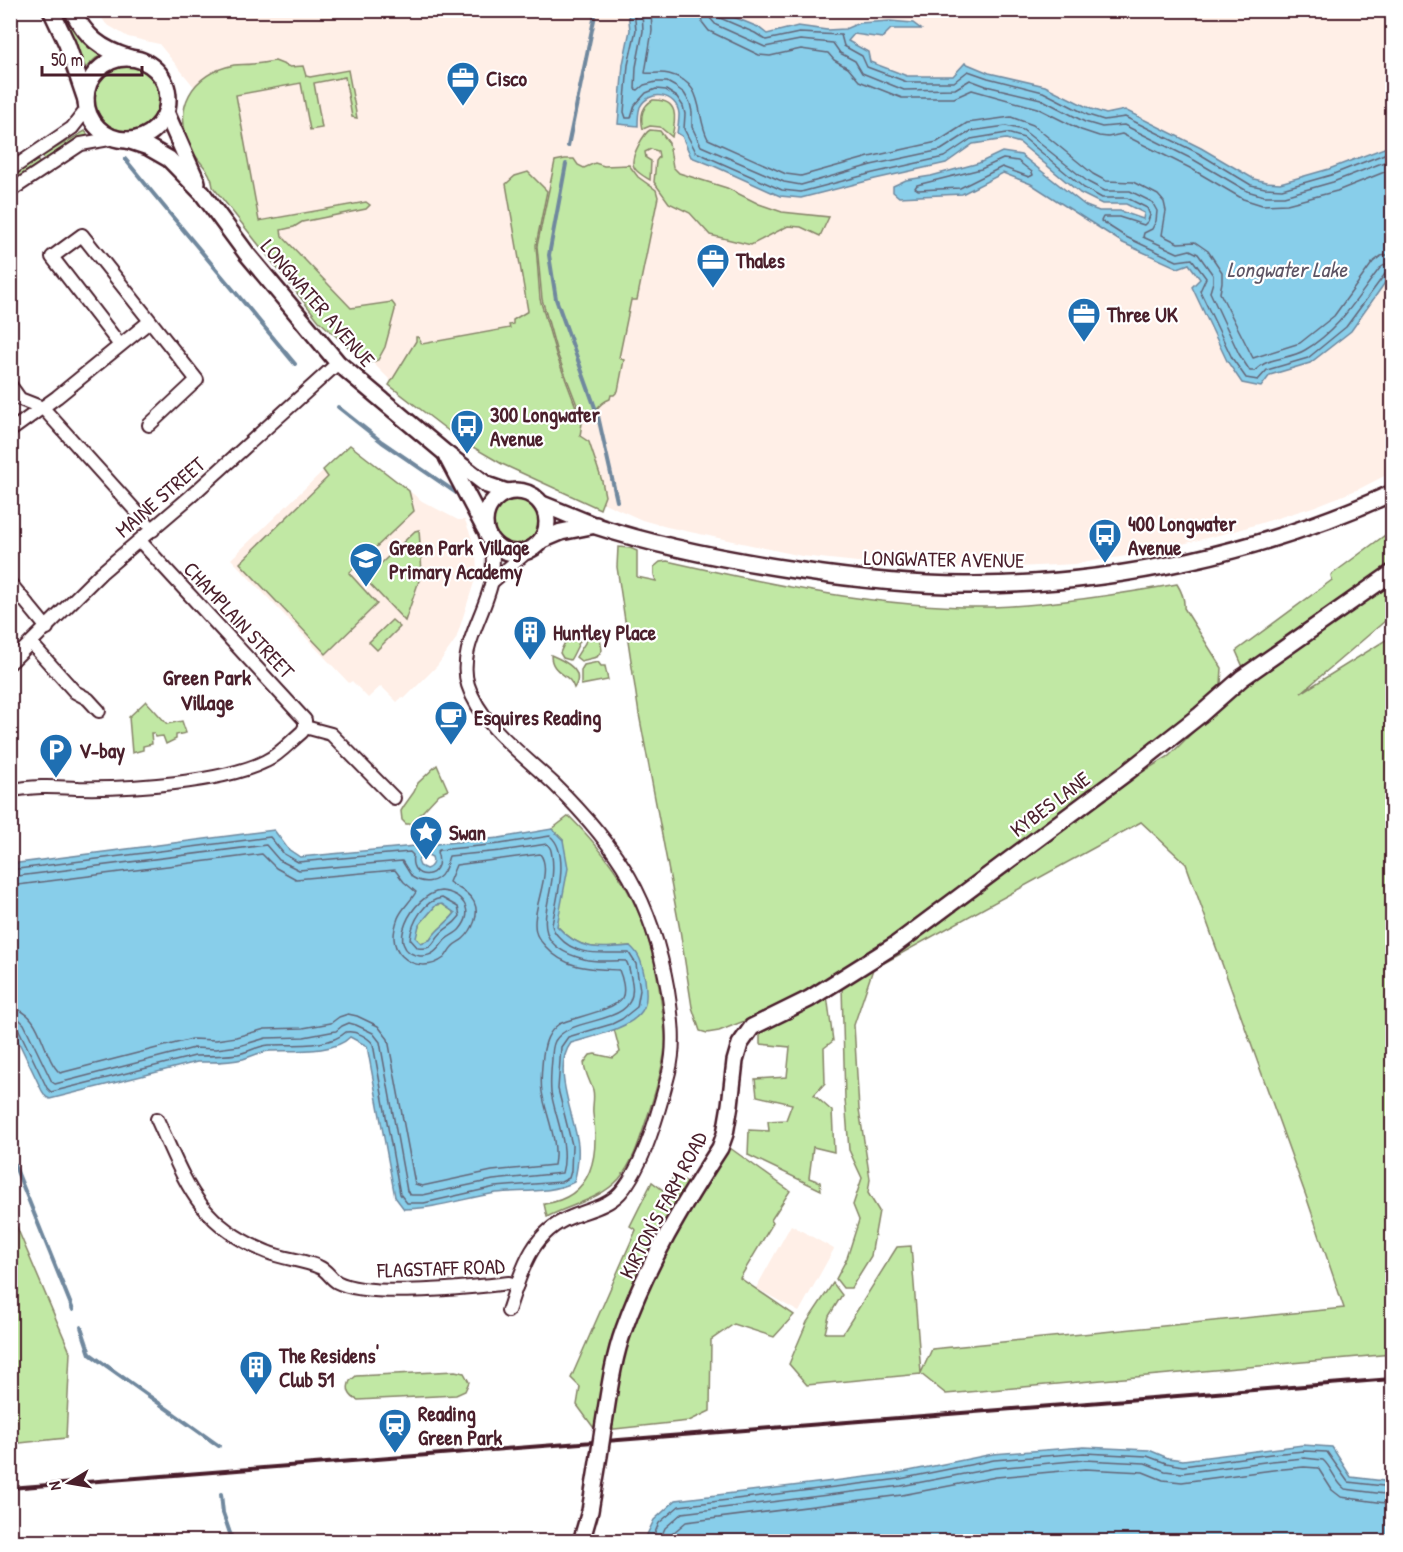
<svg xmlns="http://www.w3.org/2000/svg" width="1403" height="1552" viewBox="0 0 1403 1552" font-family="'Patrick Hand',sans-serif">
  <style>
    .built { fill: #ffefe7 }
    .green { fill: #c1e8a4; stroke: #868468; stroke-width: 1.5 }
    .water { fill: #88ceea; stroke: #6f889e; stroke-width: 1.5; fill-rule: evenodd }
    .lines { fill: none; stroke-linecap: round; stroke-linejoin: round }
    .shore { stroke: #636577; stroke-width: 1.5 }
    .stream { stroke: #6f889e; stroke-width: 4 }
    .minor-casing { stroke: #4a1f2b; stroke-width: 16 }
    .tertiary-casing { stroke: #4a1f2b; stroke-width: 20 }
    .minor { stroke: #fff; stroke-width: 12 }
    .tertiary { stroke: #fff; stroke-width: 15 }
    .rail { stroke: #4a1f2b; stroke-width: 4 }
    .tertiary-bridge-casing { stroke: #4a1f2b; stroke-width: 20; stroke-linecap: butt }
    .tertiary-bridge { stroke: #fff; stroke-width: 15 }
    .labels { text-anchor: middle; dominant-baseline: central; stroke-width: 4.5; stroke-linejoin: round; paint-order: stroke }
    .poi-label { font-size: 21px; font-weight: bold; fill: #4a1f2b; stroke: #fff; text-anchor: start }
    .street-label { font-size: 21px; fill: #4a1f2b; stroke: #fff }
    .water-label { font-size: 22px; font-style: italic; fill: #5d5464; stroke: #fff }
    .neighbourhood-label { font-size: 22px; font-weight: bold; fill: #4a1f2b; stroke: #fff }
  </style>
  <rect width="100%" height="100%" fill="#fff"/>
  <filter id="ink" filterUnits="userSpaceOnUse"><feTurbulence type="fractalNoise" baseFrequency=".0167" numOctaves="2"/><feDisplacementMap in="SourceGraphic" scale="12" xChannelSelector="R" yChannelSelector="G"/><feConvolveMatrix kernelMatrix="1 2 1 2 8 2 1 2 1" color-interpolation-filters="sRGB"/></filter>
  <g filter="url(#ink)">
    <!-- built -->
    <g class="built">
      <path d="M97,11H1392V472L1359,489L1313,507L1235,531L1146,553L1075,564L1002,568H913L802,556L667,527L642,520L504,458L396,386L366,356L343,337L202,145L200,94L159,44L128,37L106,24Z"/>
      <path d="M350,445L422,501L458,520H465L476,550L477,573L456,639L437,666L404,699L402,697L397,702L381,686L368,698L352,681L349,683L231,559Z"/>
      <path d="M791,1225L834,1249L799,1312L756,1288Z"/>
    </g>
    <!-- green -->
    <g class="green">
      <path d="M59,11H63C74,30 83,45 104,54L96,58L83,70Z"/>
      <path d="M275,61L290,67L303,66L306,76L310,77L348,70L357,118L352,117L345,77L314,83L322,128L310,130L301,83L236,95L259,221L366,202L370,205L366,209L302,222L294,227L281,230L282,236L351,308L392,302L395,306V310L385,347L378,360L369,363L364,361L319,321L213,187C212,170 197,162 191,148C172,108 191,74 234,65C240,64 246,65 252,64C260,64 267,62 275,61Z"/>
      <circle cx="127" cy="99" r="32"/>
      <path d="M653,100C679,99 676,118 672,137L660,127L650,126L643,129C640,117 642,106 653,100Z"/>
      <path d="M650,130L660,131L669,143L673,167L679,173L727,188L759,204L782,212L829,217L820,236L801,227L788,226L751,245L710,235L690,213L669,203L654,182L656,161L659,157L658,151L651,149L645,152L646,158L651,161L650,180C644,176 633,171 633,163C632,155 644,133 650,130Z"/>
      <path d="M85,131L91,139L46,162L42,156Z"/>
      <path d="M565,159H574L578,165L584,168L595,163L604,166L629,165L638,177L656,190L658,197L637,300H631L619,358L624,360L618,391L614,395H611L610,399C593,405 598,417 582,418L557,353L542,299L537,246L555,161Z"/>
      <path d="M37,160L41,165L11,185V178Z"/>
      <path d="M528,172L547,191L536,245L540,299L556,354L582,423L580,436L589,442L602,481L605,496L600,509L502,464L459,439L389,385L416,341V337H418L422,344L510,328L509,325L513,324V320L528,311L506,184L515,176Z"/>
      <path d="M350,445L409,491L414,511L349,573L377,604L326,654L240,563L328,477L323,470Z"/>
      <circle cx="514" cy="522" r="25"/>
      <path d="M419,530L422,572L405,621L365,579L415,531Z"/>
      <path d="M1392,530V564L1243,667L1236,651L1332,580L1331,575Z"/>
      <path d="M618,547L630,548L637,551V577L656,581L654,575V567L660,562L667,561C773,585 883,609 992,607C1053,605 1116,595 1177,584C1182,592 1185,599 1184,608L1222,668L1221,684L1213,698L1123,784L1169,756L1224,701L1392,580V615L1301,693L1392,636V1354L946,1394L921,1374L807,1385L789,1364L807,1322L833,1283L842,1295L829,1316L825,1333H843L897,1247L911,1246L921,1373L932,1349L1344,1308L1306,1196L1186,864L1141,822L873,969L854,1025L859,1109L870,1179L868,1193L879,1211L871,1256L851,1288H843L836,1279L847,1258L859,1220L853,1205L862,1178L849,1150L845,1099L842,987L827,995L833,1041L824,1048L825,1083L814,1095L832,1111L834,1152L813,1147L809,1178L820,1182L821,1190L748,1155L749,1130L769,1131L768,1121L786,1120L792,1104L757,1096L755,1079L787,1077L790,1047L760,1044V1027L805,997L719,1031L707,1033L700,1031L692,1007L680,930L639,714L617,567Z"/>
      <path d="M392,620L400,627L377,650L369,642Z"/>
      <path d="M595,630L599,633L602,650L597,657L581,661L576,657L585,643L588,631Z"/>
      <path d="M583,633C582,637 572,658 570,660L563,658L560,653C565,640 569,635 583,633Z"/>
      <path d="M551,655C565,661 586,671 574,688C570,673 551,674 551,655Z"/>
      <path d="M598,662L601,666H605L608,680L581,685V670L584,665Z"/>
      <path d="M146,701L167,724L182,721L186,733L176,735V739L166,744L163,736L155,737L154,733H151L152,744L143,746V750L132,753L129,717Z"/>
      <path d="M437,765L448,790L439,794L411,824H406L402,820L401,811L404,806L414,792L418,783Z"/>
      <path d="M569,816C626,873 650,920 661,1000C663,1018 667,1036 664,1055C661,1074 655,1093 649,1112C641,1135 635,1160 619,1179C601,1199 570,1205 547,1217L544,1204C594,1197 599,1154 593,1114C592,1106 595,1098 593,1090C590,1081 585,1073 584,1063L590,1055L595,1054L613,1058L620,1052L614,1029L625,1024L630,946C598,949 580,951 557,926L563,840L552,829Z"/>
      <path d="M442,904L455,913C447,924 437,928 430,940L421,943L415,938L419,925L436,905Z"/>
      <path d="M730,1148L790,1191L771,1220L773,1223L740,1278L794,1315L774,1337L734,1324L711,1340L710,1411L689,1421L596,1431L577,1405L580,1387L571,1378L636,1230L630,1226L652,1182L663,1190L675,1175L699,1189Z"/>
      <path d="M10,1211L70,1352L66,1438L11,1444Z"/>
      <path d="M455,1371L464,1373L469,1382L465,1391L456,1395L358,1400C349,1397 346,1389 350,1381L356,1376Z"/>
    </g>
    <!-- water -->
    <g class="water">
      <path d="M627,11H719L758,27L767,34L798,26L827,30L845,29L859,23L890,21L913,23L921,29H891L882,38L854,34L848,41L868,52L870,62L907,76H953L965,63L989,73L1045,86L1091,109L1106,114L1125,110L1201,148L1254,179L1266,182L1280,183L1329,169L1392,145V276L1389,277L1351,331L1310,363L1270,375L1261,387L1242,383L1227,361L1192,287L1200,279L1189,264L1178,268L1123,243L1031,184L1003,173L962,194L899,197L893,192V186L906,180L931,176L979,163L1002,152L1021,155L1086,206L1099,211H1120L1143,219L1144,213L1126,204H1102L1080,193L1020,143L1006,139L973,144L946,163L875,179L801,198L780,196L714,166L691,157L682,136L677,133C678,127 679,120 679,114C677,93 649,89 640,107C638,113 638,120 638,126L618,124L623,64L630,30L628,12Z"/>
      <path d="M552,829L563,840L568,868L557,926C579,951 599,949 630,946C641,955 642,965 645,979C646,988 648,1002 642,1011C630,1029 591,1037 571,1043C551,1069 575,1116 578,1145C579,1157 577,1171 574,1182C551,1194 521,1190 496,1193C464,1198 435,1209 404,1209L395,1197L367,1046L350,1037C334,1054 292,1050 270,1051C260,1052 252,1056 243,1059C228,1063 212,1062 197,1062L50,1099L46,1097L42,1091L11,1026V864L274,830L288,849L300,857L499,838ZM426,854L432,857C434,863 432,867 426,869L420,866L418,861L421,855ZM442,904L455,913C447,924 437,928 430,940L421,943L416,938L419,925L436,905Z"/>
      <path d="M1303,1445L1332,1447L1351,1477L1392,1482V1541H644L654,1520L676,1500L899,1473L993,1454L1084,1447L1149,1450L1168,1458L1183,1460Z"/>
    </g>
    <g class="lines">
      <!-- shore -->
      <g class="shore">
        <path d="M634,10L636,30L628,65L624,112L626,118H631L635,105L646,93L656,89L666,90L677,97L683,106L685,114L684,129L696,152L782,190L801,192L873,173L944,157L971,139L1007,133L1024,138L1084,188L1102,198H1127L1147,208L1150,215L1148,221L1144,225L1119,217H1103L1101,221L1126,237L1177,261L1192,259L1206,278L1200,291L1232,358L1246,378L1258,380L1267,370L1308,358L1346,327L1385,274L1392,271"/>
        <path d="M642,10L643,31L636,67L635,89L638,90L644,85L656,82H667L676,87L684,93L690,103L692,112V127L701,146L784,182L801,185L871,165L941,150L971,131L1006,126L1023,130L1088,182L1105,191H1130L1152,202L1157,211L1156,221L1152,229L1144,233L1143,237L1178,253L1190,250L1198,254L1213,275V282L1210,292L1239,354L1250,371H1255C1268,356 1289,360 1305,350C1340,329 1356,299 1380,268L1386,264L1392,263"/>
        <path d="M651,10L652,31L645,73C652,74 661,72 669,74C706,83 695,115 708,139L786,174L801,176L869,157L937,142L967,123L1011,117L1033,125L1093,174L1106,181L1133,182L1158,195L1164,202L1166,211L1162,235L1178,243L1195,242L1208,251L1222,272V282L1220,293L1253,358L1300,343L1334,316L1373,262L1381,256L1392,254"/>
        <path d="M700,10L702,22L709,31L759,55L770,56L801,49L828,53L834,60L848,68L859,81L902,98H954L972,90L1037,108L1081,130L1099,136L1108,137L1122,134L1190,168L1243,199L1262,205L1287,204L1337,191L1392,169"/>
        <path d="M709,10L710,18L716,25L765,47L800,40L833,43L840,53L855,61L862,73L904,90L955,89L970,80L986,86L1041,99L1085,122L1102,127L1124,125L1194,160L1247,191L1264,196H1284L1333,182L1392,159"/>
        <path d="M717,10L720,18L755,33L766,40L799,33L841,35L844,46L862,56L867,67L907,82H954L968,71L988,78L1043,92L1088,115L1104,120L1125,117L1198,153L1251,185L1265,188L1282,189L1331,175L1392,151"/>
        <path d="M1003,159L1018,161L1032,172L1033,175L1029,177L1002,167L960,188L918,190L915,188L917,185L981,169Z"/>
        <path d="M10,870L270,837L284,854L298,862L410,852L413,855C408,883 447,880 437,852L439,850L500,844L550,836C571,853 556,901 552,925C553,930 555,933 559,937C577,958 604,952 629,953L636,964L640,990L637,1007L622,1019L612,1024L568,1037L561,1047L558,1089L572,1145L571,1171L569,1178L561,1182L495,1187L424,1203H407L400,1194L373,1044C368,1037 355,1030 346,1032C329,1048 292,1044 269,1045C258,1046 248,1052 238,1054C223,1056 210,1056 195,1056L51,1092L47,1088L18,1028L10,1025"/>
        <path d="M10,877L266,845L279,860L299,870L402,861L412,877C423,884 437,884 444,871C447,866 447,861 449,856L501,851L547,844C551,848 551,850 552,856C559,900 517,942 584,959C598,963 612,960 626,961C630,967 630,975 632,983C639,1029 572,1013 555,1041C552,1047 552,1053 552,1059C551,1070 550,1081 551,1092C555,1118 570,1146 562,1173L493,1180L423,1195H411L407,1191L380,1042L373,1033L356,1025L349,1023L342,1026L336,1031L304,1037L266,1038L239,1046L216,1049L194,1048L55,1084L52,1082L24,1024L19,1019L10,1017"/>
        <path d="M10,886L262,854L276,868L296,879L395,870L404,882L416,892C411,901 402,908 398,918C393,932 391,945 402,956C413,967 431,968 444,958C448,954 449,950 452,947C455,943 460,942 463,939C473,930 480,914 474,902C469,892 457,888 449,882L456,865L540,854C554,871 530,910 536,932C537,938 542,942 546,947C565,969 592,969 619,970C622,977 626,991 622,998C613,1011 574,1017 559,1024C548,1032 545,1042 543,1055C542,1067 540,1080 542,1092C546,1116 559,1141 554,1165L492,1171L422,1186L415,1184L388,1039L378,1026L357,1016L348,1014L339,1017L331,1023L303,1028L265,1029L236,1037L216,1040L192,1039L60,1073C41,1056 43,1010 10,1008"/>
        <path d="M441,891C463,893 475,911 460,929C456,934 449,936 445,940C438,949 433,957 420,956C383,952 412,894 441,891Z"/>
        <path d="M442,898L458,907L460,916C452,927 449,925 441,933C432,942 434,950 418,948L410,939C412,922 424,900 442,898Z"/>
        <path d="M651,1542L659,1523L679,1506L900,1479L994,1460L1084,1453L1147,1456L1166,1463L1183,1466L1271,1454L1304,1451L1327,1452L1348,1482L1392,1487"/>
        <path d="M659,1542L665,1528L682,1513L901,1486L995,1468L1084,1460L1145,1463L1165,1471L1182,1473L1272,1461L1304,1458L1323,1460C1332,1468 1335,1482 1345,1489L1392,1495"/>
        <path d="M669,1542L673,1533L686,1522L902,1495L996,1477L1085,1469L1143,1472L1163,1480L1182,1482L1273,1470L1304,1467L1318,1468L1332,1490L1341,1497L1392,1504"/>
      </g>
      <!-- stream -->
      <g class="stream">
        <path d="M568,146L596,10"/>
        <path d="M125,159C181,228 238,295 295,364"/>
        <path d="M566,164L549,255L556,299L598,416L617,501"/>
        <path d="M338,407L382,442L458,494"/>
        <path d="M10,1154L73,1310"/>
        <path d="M81,1327L90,1354L219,1446"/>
        <path d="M221,1494L223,1513L233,1542"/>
      </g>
      <!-- minor casing -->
      <g class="minor-casing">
        <g id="minor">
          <path d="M10,170L72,128L87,109"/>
          <path d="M10,191L81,144L115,138"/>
          <path d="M120,345L52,257L82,235L197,380L149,425"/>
          <path d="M10,385L20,399L43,408L153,530"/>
          <path d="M10,431L57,397L149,322"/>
          <path d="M493,544C493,556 493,569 492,580C486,613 457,650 468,685C481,726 524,755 554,784C619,848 652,899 668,991C672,1017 676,1045 669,1072C660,1107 644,1167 620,1193C607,1207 587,1210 571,1217C530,1233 521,1273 508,1311"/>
          <path d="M492,582L529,550"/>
          <path d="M10,583L47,628"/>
          <path d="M31,643L75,692L88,699L99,711"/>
          <path d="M10,663L101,573L191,496L338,363"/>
          <path d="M305,727L331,734L394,798"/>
          <path d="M10,791C33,785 57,787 79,788C127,789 223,783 266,761C279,755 290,742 302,732L305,727V720L140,541"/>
          <path d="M157,1119C186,1182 197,1224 267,1252C283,1259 304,1260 319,1267C327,1270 330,1278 337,1282C369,1299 471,1287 509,1283L517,1285"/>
        </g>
      </g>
      <!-- tertiary casing -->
      <g class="tertiary-casing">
        <g id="tertiary">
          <path d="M51,10L67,44L86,100"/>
          <path d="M72,10C86,37 100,49 130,58"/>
          <circle cx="127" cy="99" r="41"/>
          <path d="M166,112L197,182"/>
          <path d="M127,140L148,147L169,159L202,193L247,254L338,363L444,452L487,485L507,492"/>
          <path d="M447,457L485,529"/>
          <circle cx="516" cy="522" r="31"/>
          <path d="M542,504C560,511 578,519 596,526C660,547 728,560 795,570C854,579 915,586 975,585C1118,584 1263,552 1392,493"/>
          <path d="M542,540L561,532L596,525"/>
          <path d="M604,1423C609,1392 613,1359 624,1329C647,1264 683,1205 720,1148L725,1134L730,1105L735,1061L740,1044L752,1027L809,999L895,945L1130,770L1200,715L1242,678L1392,573"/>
          <path d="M581,1542L590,1511L599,1456"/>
        </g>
      </g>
      <!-- minor -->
      <use href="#minor" class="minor"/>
      <!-- tertiary -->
      <use href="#tertiary" class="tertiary"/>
      <!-- rail -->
      <path class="rail" d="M10,1488L1392,1379"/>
      <!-- tertiary-bridge casing -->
      <g class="tertiary-bridge-casing">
        <path id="tertiary-bridge" d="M599,1456L604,1423"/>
      </g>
      <!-- tertiary-bridge -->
      <use href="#tertiary-bridge" class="tertiary-bridge"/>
    </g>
  </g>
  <!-- icons -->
  <defs>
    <g id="office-pin" transform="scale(1.725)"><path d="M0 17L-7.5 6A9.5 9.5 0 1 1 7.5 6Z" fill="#1f6fb2" stroke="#fff"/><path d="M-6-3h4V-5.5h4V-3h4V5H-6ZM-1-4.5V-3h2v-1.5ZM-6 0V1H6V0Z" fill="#fff"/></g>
    <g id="bus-pin" transform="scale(1.725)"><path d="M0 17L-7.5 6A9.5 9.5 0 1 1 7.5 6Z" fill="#1f6fb2" stroke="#fff"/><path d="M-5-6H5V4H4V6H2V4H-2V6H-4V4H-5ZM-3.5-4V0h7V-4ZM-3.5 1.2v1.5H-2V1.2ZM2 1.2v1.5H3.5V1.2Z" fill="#fff"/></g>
    <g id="school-pin" transform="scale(1.725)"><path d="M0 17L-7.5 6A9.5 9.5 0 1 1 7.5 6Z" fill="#1f6fb2" stroke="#fff"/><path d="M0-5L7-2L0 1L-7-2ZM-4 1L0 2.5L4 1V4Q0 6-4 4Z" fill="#fff"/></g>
    <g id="building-pin" transform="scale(1.725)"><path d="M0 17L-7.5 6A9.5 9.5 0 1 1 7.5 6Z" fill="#1f6fb2" stroke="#fff"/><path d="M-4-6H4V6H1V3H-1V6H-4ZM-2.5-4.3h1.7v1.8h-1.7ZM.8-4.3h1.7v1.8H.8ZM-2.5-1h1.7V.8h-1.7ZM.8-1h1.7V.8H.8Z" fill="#fff"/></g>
    <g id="cafe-pin" transform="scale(1.725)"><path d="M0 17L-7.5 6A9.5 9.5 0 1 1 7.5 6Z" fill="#1f6fb2" stroke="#fff"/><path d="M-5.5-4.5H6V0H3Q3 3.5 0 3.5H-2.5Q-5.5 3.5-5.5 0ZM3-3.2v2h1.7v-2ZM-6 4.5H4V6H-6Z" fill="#fff"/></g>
    <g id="parking-pin" transform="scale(1.725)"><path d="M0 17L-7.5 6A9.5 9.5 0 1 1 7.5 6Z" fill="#1f6fb2" stroke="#fff"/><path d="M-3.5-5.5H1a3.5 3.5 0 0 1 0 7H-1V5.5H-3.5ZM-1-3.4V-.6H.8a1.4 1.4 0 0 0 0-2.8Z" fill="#fff"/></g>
    <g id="sight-pin" transform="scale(1.725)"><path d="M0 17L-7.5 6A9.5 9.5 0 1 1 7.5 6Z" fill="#1f6fb2" stroke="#fff"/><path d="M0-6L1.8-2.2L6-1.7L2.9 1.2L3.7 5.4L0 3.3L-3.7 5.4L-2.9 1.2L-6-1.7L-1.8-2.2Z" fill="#fff"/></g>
    <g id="station-pin" transform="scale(1.725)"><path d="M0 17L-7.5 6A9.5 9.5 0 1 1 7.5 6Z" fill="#1f6fb2" stroke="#fff"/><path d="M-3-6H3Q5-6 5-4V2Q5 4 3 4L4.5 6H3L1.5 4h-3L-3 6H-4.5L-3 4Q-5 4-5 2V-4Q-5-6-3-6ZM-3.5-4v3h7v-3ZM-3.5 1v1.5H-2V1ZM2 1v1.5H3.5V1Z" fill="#fff"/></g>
  </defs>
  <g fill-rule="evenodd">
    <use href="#office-pin" x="463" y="78"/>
    <use href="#office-pin" x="713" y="260"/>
    <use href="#office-pin" x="1084" y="314"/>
    <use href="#bus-pin" x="467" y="426"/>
    <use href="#bus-pin" x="1105" y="535"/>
    <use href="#school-pin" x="366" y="559"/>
    <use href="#building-pin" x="530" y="632"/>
    <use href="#cafe-pin" x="451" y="717"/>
    <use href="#parking-pin" x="56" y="750"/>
    <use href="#sight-pin" x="426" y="832"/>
    <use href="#building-pin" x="256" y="1367"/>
    <use href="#station-pin" x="395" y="1425"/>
  </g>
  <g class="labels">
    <!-- poi labels -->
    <g class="poi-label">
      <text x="486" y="78">Cisco</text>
      <text x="736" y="260">Thales</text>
      <text x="1107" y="314">Three UK</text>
      <text x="490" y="414">300 Longwater<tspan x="490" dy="24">Avenue</tspan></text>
      <text x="1128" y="523">400 Longwater<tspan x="1128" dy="24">Avenue</tspan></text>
      <text x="389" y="547">Green Park Village<tspan x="389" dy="24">Primary Academy</tspan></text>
      <text x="553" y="632">Huntley Place</text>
      <text x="474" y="717">Esquires Reading</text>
      <text x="79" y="750">V-bay</text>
      <text x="449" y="832">Swan</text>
      <text x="279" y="1355">The Residens'<tspan x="279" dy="24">Club 51</tspan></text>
      <text x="418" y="1413">Reading<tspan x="418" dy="24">Green Park</tspan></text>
    </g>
    <!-- street labels -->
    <g class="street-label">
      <text transform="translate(318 303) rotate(49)">LONGWATER AVENUE</text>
      <text transform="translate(160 497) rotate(-41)">MAINE STREET</text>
      <text transform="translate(944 559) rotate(1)">LONGWATER AVENUE</text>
      <text transform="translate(239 620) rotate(47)">CHAMPLAIN STREET</text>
      <text transform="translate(1050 804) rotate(-37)">KYBES LANE</text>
      <text transform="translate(663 1205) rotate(-62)">KIRTON'S FARM ROAD</text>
      <text transform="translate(441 1268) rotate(-2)">FLAGSTAFF ROAD</text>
    </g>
    <!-- water labels -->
    <g class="water-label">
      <text x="1287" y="269">Longwater Lake</text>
    </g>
    <!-- neighbourhood labels -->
    <g class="neighbourhood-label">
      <text x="207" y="677">Green Park<tspan x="207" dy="25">Village</tspan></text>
    </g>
  </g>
  <!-- margin -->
  <rect width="1403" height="1552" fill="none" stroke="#fff" stroke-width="36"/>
  <rect x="18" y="18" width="1367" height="1516" fill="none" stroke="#4a1f2b" stroke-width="2" filter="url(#ink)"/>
  <!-- north arrow -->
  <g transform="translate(69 1483) rotate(259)" stroke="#ffffff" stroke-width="4.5" paint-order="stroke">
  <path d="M0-4.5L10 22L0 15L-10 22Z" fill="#4a1f2b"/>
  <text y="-9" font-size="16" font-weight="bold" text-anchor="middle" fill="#4a1f2b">N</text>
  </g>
  <!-- scale -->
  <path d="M42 66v9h100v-9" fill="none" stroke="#4a1f2b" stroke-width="3"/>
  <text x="51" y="66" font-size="18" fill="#4a1f2b" stroke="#ffffff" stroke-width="4.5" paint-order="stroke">50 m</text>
</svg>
